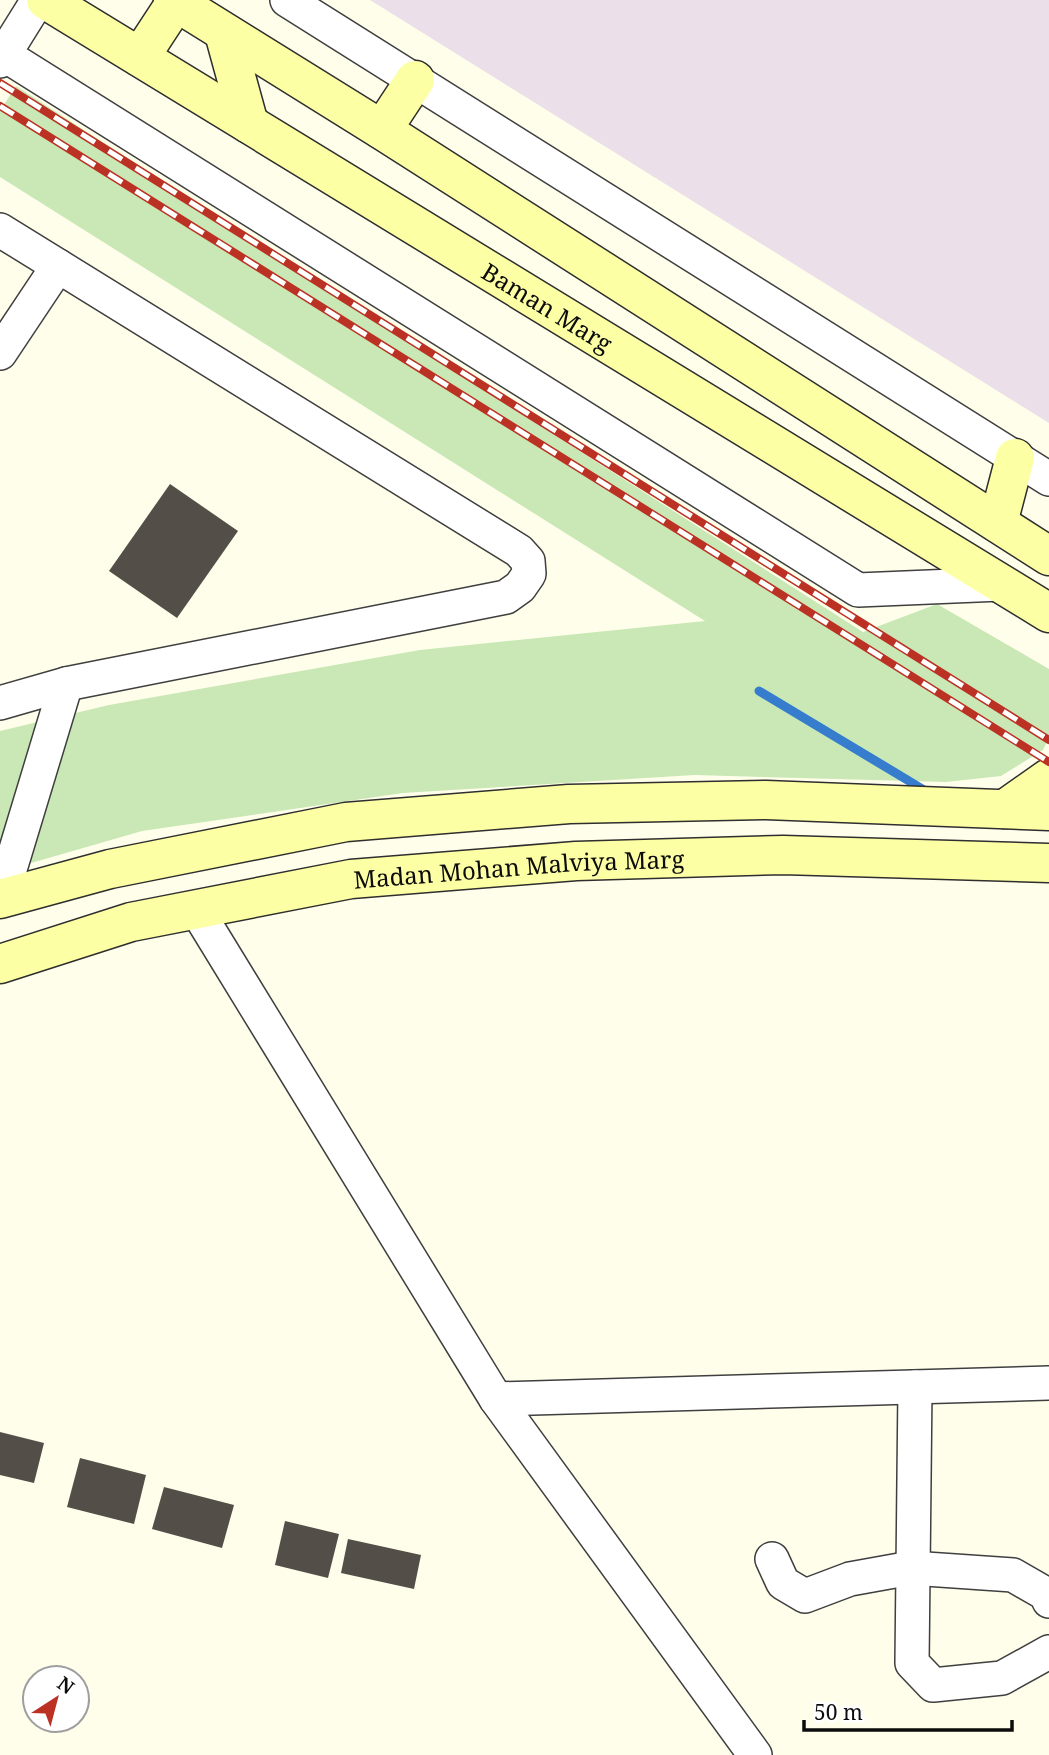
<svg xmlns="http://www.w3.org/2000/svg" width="1049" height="1755" viewBox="0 0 1049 1755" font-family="'Noto Serif',serif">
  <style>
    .industrial { fill: #ebdfea }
    .green { fill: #c9e8b5 }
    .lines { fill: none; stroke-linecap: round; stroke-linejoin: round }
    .stream { stroke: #367dcd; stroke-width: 9 }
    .building { fill: #544e48 }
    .street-casing { stroke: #3f3f3f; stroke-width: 36 }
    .secondary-casing { stroke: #2e2e2e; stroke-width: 41 }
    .street { stroke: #fff; stroke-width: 33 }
    .secondary { stroke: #fdffa5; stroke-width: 38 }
    .rail-casing { stroke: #bb3124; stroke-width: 8 }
    .rail { stroke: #fff; stroke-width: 5; stroke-dasharray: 16; stroke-linecap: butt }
    .labels { text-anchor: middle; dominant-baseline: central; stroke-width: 7; stroke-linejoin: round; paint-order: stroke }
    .street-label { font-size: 24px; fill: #0c0c0c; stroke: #fff }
  </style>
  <rect width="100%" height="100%" fill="#fffeea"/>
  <!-- industrial -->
  <path class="industrial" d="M370,0H1049V423Z"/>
  <!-- green -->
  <path class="green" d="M16,86L534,422L863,632L937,604L1049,669V737L1043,750L1001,776L946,782L694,775L403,793L142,831L0,872V731L109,705L420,650L705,621L0,177V111Z"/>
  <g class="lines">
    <!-- stream -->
    <path class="stream" d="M759,691L929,793"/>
  </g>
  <!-- building -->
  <g class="building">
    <path d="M170,484L238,531L177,618L109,571Z"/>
    <path d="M0,1432L44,1443L34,1483L0,1475Z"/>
    <path d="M80,1458L146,1475L134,1524L67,1507Z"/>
    <path d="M164,1487L234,1505L222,1548L152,1529Z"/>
    <path d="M285,1521L339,1534L328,1578L275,1565Z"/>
    <path d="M348,1539L421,1555L414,1589L341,1573Z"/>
  </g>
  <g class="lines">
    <!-- street casing -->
    <g class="street-casing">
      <g id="street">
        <path d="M287,0L1049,479"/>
        <path d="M0,52L858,590L1001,584"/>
        <path d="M0,61L38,0"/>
        <path d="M0,230L519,551L528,561L529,574L520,587L506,597L66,684L0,703"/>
        <path d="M0,353L58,266"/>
        <path d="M1,899L66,684"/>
        <path d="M196,909L496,1399L755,1755"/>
        <path d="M915,1387L912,1663L933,1685L1002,1678L1049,1652"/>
        <path d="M496,1399L1049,1383"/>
        <path d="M772,1559L783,1583L805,1596L850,1579L911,1568L1013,1575L1046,1594L1049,1601"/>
      </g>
    </g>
    <!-- secondary casing -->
    <g class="secondary-casing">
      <g id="secondary">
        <path id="s1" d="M46,0L1049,613"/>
        <path d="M173,0L382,130L1049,556"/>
        <path d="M224,33L249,124"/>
        <path d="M140,57L176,2"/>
        <path d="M382,130L415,80"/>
        <path d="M998,523L1015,458"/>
        <path d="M1005,809L1049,778"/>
        <path d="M0,899L110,869L346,822L569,804L766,800L1049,811"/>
        <path id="s2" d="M0,964L131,922L351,879L576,861L783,855L1049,863"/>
      </g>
    </g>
    <!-- street -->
    <use href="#street" class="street"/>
    <!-- secondary -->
    <use href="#secondary" class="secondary"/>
    <!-- rail casing -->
    <g class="rail-casing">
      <g id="rail">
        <path d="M0,83L1049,740"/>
        <path d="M0,106L1049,762"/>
      </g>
    </g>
    <!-- rail -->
    <use href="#rail" class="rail"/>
  </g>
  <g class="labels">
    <!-- street labels -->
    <g class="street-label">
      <text stroke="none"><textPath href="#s1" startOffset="588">Baman Marg</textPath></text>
      <text stroke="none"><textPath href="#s2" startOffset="530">Madan Mohan Malviya Marg</textPath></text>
    </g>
  </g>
  <!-- north arrow -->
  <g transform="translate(56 1699) rotate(36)"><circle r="33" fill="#ffffff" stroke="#9e9e9e" stroke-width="2"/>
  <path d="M0-5L12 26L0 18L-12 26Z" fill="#bb3124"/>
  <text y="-10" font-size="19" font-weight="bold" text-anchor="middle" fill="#0c0c0c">N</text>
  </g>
  <!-- scale -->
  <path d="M804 1720v10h208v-10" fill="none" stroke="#0c0c0c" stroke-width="3.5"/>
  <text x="814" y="1720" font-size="21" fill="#0c0c0c" stroke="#ffffff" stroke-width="5" paint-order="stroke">50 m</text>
</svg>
